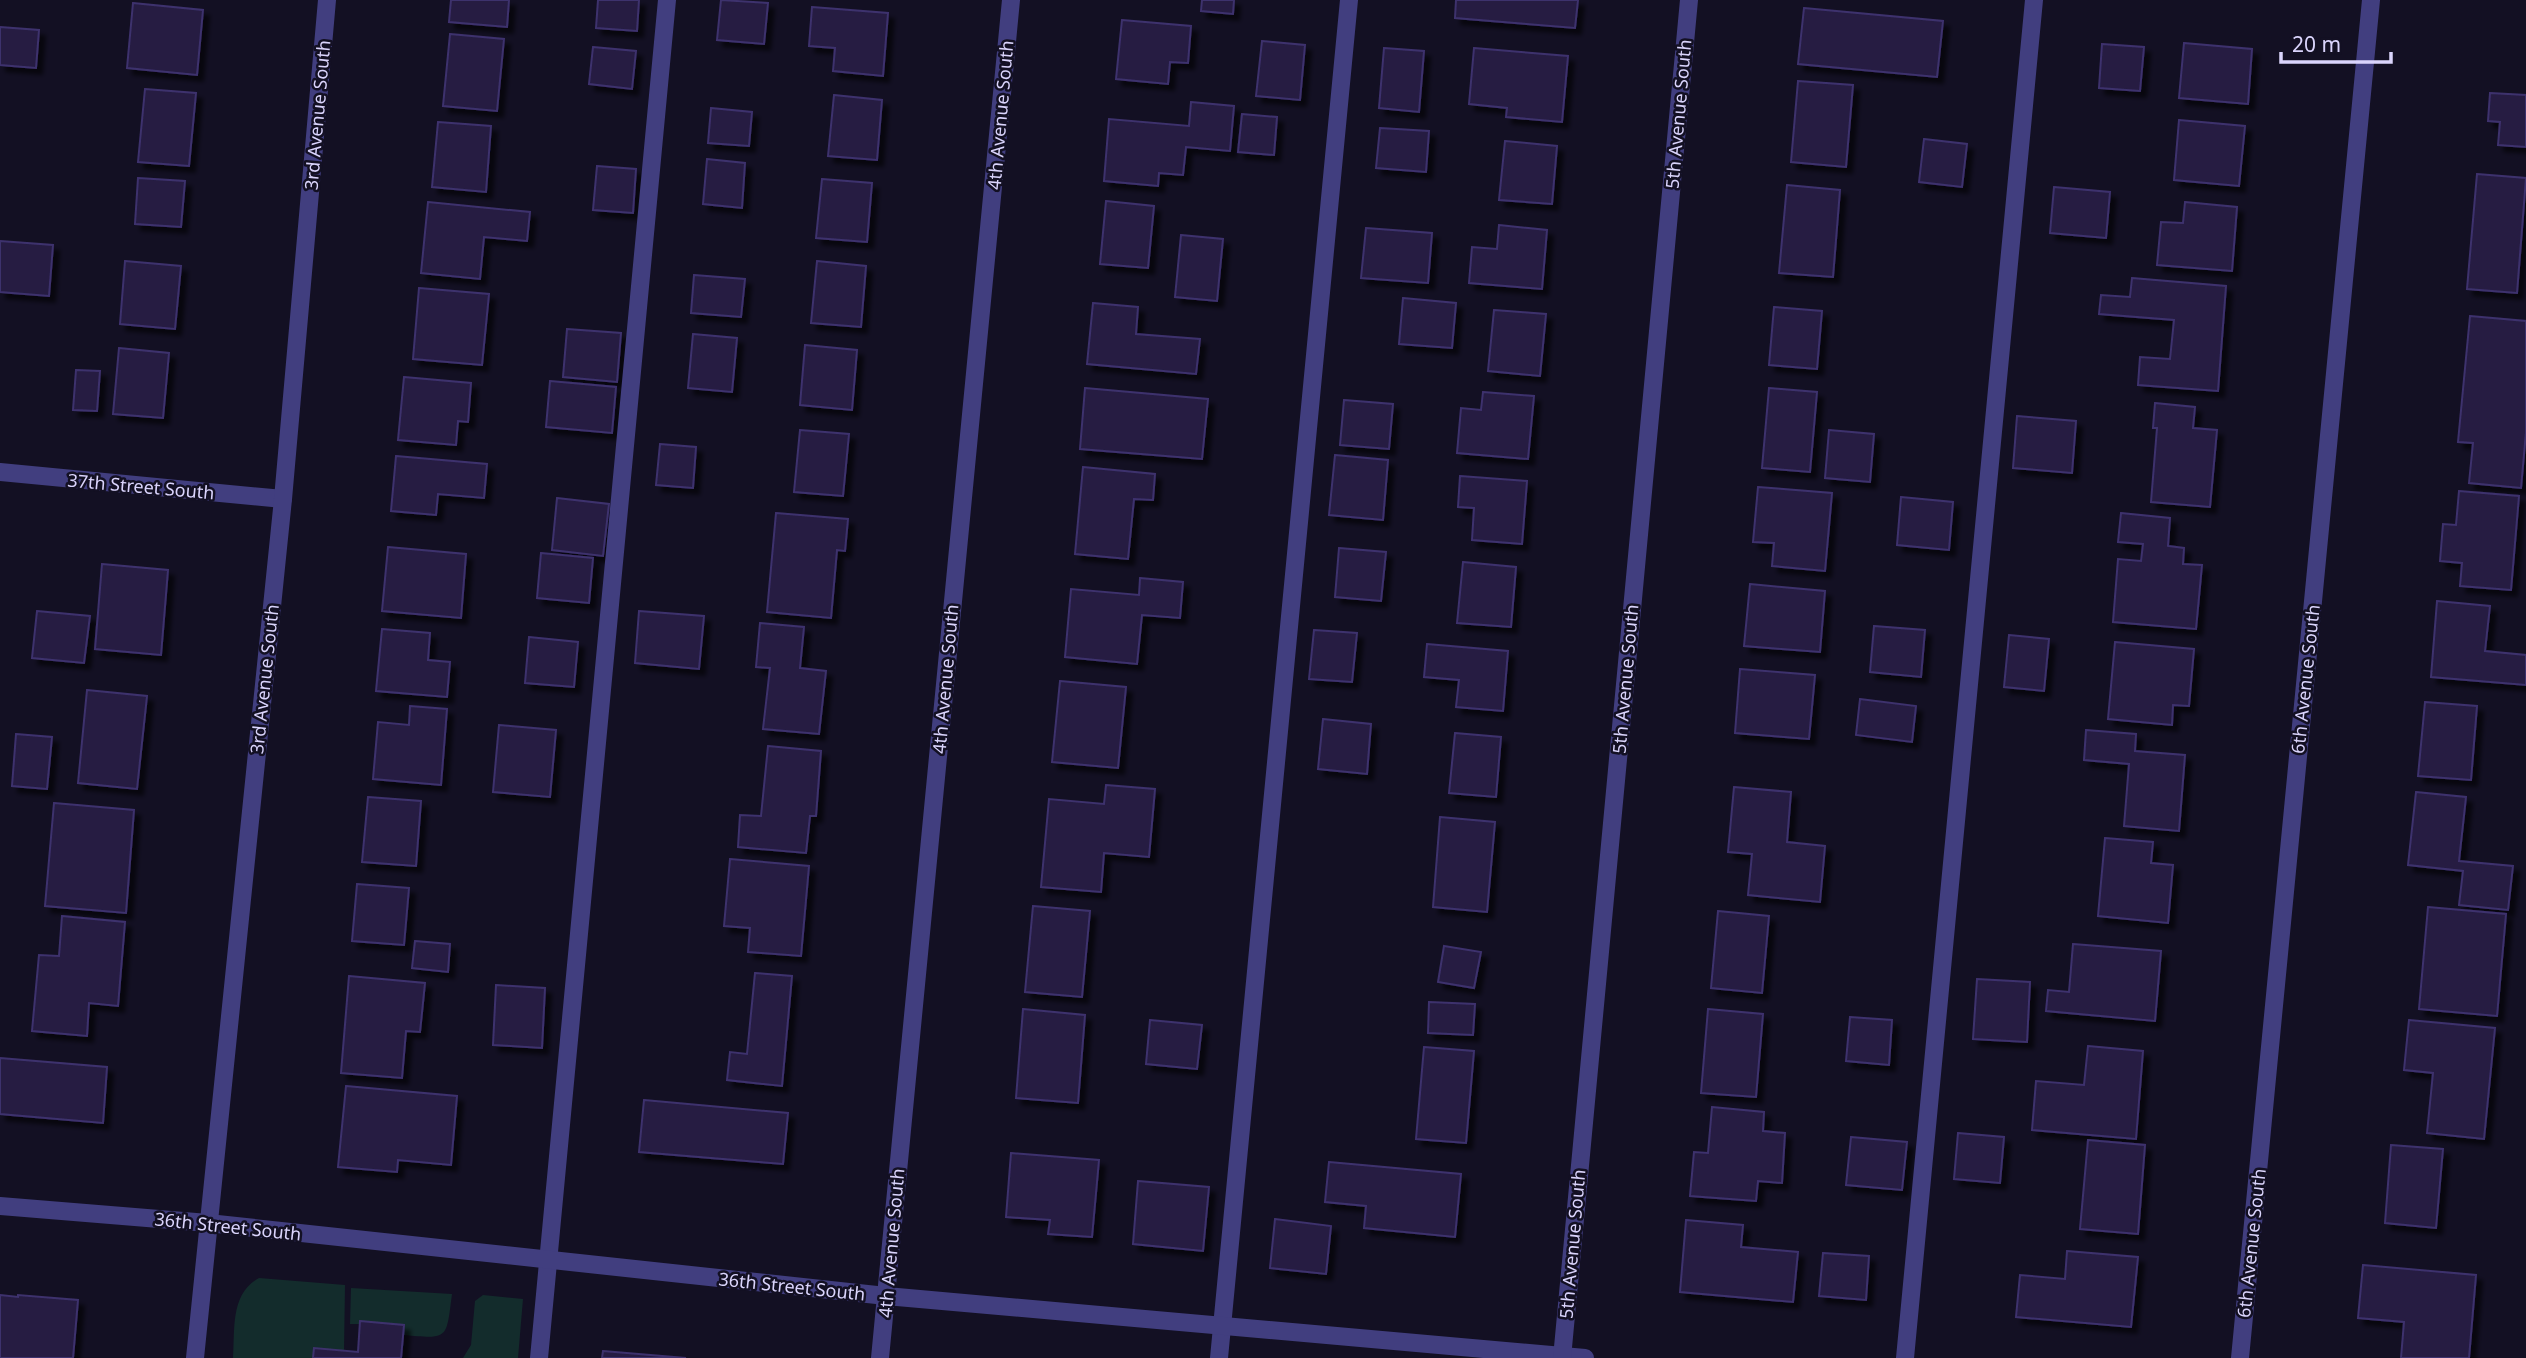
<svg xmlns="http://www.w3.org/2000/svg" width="2526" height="1358" viewBox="0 0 2526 1358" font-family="'Noto Sans',sans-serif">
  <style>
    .green { fill: #132c2c }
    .building { fill: #251d42; stroke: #3e316d; stroke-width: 2; filter: url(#shadow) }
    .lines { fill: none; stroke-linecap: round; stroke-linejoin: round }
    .service { stroke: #413e7f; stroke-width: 18 }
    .minor { stroke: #413e7f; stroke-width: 18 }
    .labels { text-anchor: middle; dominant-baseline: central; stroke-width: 5; stroke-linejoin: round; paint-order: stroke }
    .street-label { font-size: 18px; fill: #dad4fc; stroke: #131023 }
  </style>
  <defs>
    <filter id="shadow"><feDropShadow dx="6" dy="6" stdDeviation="2" flood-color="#0009"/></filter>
  </defs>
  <rect width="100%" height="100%" fill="#131023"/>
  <!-- green -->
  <g class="green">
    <path d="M259,1278L345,1285L344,1351L314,1348L313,1358H233C235,1329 230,1294 259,1278Z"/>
    <path d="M351,1288L452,1294C446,1340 449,1339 403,1335L404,1325L361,1321L360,1324H350Z"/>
    <path d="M483,1295L523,1299L518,1358H463L471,1345L475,1301Z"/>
  </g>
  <!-- building -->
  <g class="building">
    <path d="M451,0H509L507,27L449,22Z"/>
    <path d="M598,0H639L637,31L596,28Z"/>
    <path d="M721,0L768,3L764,44L717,40Z"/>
    <path d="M1202,0H1234L1233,14L1201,11Z"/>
    <path d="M1456,0H1578L1575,28L1455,18Z"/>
    <path d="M133,3L203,10L197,75L127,68Z"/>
    <path d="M812,7L888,13L883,76L833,71L835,48L809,46Z"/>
    <path d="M1804,8L1943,21L1937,77L1798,64Z"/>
    <path d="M1122,20L1191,26L1188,63L1170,62L1168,84L1116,79Z"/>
    <path d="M0,27L39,30L36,68L0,65Z"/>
    <path d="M450,34L504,39L497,111L443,106Z"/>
    <path d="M1262,41L1305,45L1300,100L1256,96Z"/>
    <path d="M2184,43L2252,49L2248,104L2179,98Z"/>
    <path d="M2102,44L2144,47L2140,91L2099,88Z"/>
    <path d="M593,47L636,51L632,89L589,84Z"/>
    <path d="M1384,48L1424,51L1419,112L1379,108Z"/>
    <path d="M1474,48L1568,56L1562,122L1506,117L1507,108L1469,104Z"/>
    <path d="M1798,81L1853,85L1846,167L1791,162Z"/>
    <path d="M145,89L196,93L189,166L138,162Z"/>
    <path d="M2490,93L2526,95V147L2498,145L2500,122L2488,121Z"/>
    <path d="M834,95L882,100L877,160L828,156Z"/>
    <path d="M1191,102L1234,106L1230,151L1186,147L1183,175L1159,173L1158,186L1104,181L1109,119L1189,126Z"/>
    <path d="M711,108L752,112L749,146L708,143Z"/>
    <path d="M1242,114L1277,117L1274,155L1238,152Z"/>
    <path d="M2179,120L2245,126L2239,186L2174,180Z"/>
    <path d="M438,122L491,126L486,192L432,187Z"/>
    <path d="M1380,128L1429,131L1426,172L1376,168Z"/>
    <path d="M1924,139L1967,144L1962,187L1919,182Z"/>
    <path d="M1505,141L1557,146L1552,204L1499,200Z"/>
    <path d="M707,159L745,163L742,208L703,204Z"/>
    <path d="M597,166L636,169L633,213L593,210Z"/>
    <path d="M2477,174L2526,178L2517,293L2467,289Z"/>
    <path d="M138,178L185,181L181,227L135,224Z"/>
    <path d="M822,179L872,183L867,242L816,238Z"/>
    <path d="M1787,185L1840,190L1833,277L1779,273Z"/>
    <path d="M2054,187L2110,192L2106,238L2050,233Z"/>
    <path d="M1106,201L1154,206L1148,268L1100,264Z"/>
    <path d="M428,202L530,212L527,241L484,237L480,279L421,273Z"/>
    <path d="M2185,202L2237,207L2232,271L2157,265L2161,222L2183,223Z"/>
    <path d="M1499,225L1547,230L1542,289L1469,283L1472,247L1497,249Z"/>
    <path d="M1366,228L1432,233L1428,283L1361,278Z"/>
    <path d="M1181,235L1223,239L1217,301L1175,297Z"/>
    <path d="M0,241L53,245L49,296L0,292Z"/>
    <path d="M125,261L181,266L175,329L120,324Z"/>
    <path d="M817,261L866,266L861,327L811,323Z"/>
    <path d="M694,275L745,279L741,317L691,313Z"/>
    <path d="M2132,278L2226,286L2218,391L2138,385L2140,357L2170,359L2174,320L2099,314L2101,295L2130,297Z"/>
    <path d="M419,288L489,294L482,365L413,359Z"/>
    <path d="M1403,298L1456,303L1452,348L1399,344Z"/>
    <path d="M1093,303L1138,307L1136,334L1200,339L1196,374L1087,364Z"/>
    <path d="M1774,307L1822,311L1817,369L1769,365Z"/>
    <path d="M1494,310L1546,314L1540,376L1488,371Z"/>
    <path d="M2470,316L2526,321V432L2521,488L2469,483L2473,443L2458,442Z"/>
    <path d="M567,329L621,333L617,382L563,377Z"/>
    <path d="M693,334L737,338L732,392L688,388Z"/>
    <path d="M805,345L857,350L852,410L800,405Z"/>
    <path d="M119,348L169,353L163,418L113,414Z"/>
    <path d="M76,370L100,371L97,411L73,410Z"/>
    <path d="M404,377L471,383L468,422L458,421L456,445L398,440Z"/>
    <path d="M550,381L616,387L612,433L546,427Z"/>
    <path d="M1085,388L1208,399L1202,459L1080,449Z"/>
    <path d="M1769,388L1817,392L1810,472L1762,468Z"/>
    <path d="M1483,392L1534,396L1528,459L1457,453L1461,408L1481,410Z"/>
    <path d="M1344,400L1393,404L1389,449L1340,445Z"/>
    <path d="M2155,403L2195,407L2193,428L2217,430L2210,507L2151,502L2157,428H2153Z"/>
    <path d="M2017,416L2076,421L2072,473L2013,468Z"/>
    <path d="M800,430L849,434L843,496L794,492Z"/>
    <path d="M1829,430L1874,434L1870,482L1825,478Z"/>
    <path d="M660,444L696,447L693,488L656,485Z"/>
    <path d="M1335,455L1388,460L1383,520L1329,515Z"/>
    <path d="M396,456L487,464L484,498L438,494L436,515L391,511Z"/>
    <path d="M1083,467L1155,474L1153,500L1134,499L1128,559L1075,554Z"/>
    <path d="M1460,476L1527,481L1522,544L1472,540L1474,508L1458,507Z"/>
    <path d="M1758,487L1832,493L1825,571L1772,566L1774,543L1753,542Z"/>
    <path d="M2459,491L2519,496L2511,590L2460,586L2462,563L2440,561L2443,524L2456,525Z"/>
    <path d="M1901,497L1953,502L1949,550L1897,545Z"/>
    <path d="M557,498L609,504L603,556L552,550Z"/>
    <path d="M776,513L848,519L845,551L837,550L831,618L767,612Z"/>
    <path d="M2121,513L2170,518L2168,546L2184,548L2183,564L2202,565L2196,629L2113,622L2118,559L2141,561L2143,544L2118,542Z"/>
    <path d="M388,547L466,554L461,618L382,611Z"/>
    <path d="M1339,548L1386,552L1381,601L1335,597Z"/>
    <path d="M541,553L593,558L589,603L537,598Z"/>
    <path d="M1463,562L1516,567L1511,627L1457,623Z"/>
    <path d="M102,564L168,570L161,655L95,649Z"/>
    <path d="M1140,578L1183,582L1180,618L1142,615L1137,664L1065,657L1071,589L1139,595Z"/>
    <path d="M1750,584L1825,591L1820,652L1744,646Z"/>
    <path d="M2437,601L2490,606L2485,651L2526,655V685L2431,677Z"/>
    <path d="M37,611L90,616L84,663L32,658Z"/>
    <path d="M639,611L704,616L699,669L635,663Z"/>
    <path d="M760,623L804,627L800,668L826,671L819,734L763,729L770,668L756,667Z"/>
    <path d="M1874,626L1925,630L1921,677L1870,672Z"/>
    <path d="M382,629L430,633L428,660L450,662L447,697L376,691Z"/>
    <path d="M1314,630L1357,633L1352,682L1309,679Z"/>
    <path d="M2009,635L2049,639L2044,691L2004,687Z"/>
    <path d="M529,637L578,642L574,687L525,683Z"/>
    <path d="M2115,642L2194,649L2189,706L2173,705L2172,725L2108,719Z"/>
    <path d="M1427,644L1508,651L1503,711L1456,707L1459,680L1424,677Z"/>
    <path d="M1740,669L1815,675L1809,739L1735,733Z"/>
    <path d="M1060,681L1126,687L1118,768L1052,762Z"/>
    <path d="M87,690L147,696L137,789L78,783Z"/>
    <path d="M1860,699L1916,706L1912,742L1856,735Z"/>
    <path d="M2425,702L2477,706L2471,780L2418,776Z"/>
    <path d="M410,706L447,709L441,785L373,779L378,722L409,725Z"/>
    <path d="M1323,719L1371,724L1367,774L1318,769Z"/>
    <path d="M499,725L556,730L550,797L493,792Z"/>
    <path d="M2086,730L2136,734L2135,751L2185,755L2179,831L2124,826L2129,764L2084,760Z"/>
    <path d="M1455,733L1501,737L1496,797L1449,793Z"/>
    <path d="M16,734L52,737L47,789L12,786Z"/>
    <path d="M768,746L821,751L816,816H810L806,853L738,847L740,815L761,816Z"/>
    <path d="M1106,785L1155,789L1149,857L1104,853L1101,892L1041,887L1049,799L1104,804Z"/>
    <path d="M1734,787L1791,792L1787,842L1825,846L1820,902L1748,895L1752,854L1728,852Z"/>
    <path d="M2416,792L2466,797L2459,861L2513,866L2508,910L2459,905L2463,871L2408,865Z"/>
    <path d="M368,797L421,801L416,866L362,862Z"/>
    <path d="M54,803L134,810L126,913L45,906Z"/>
    <path d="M1440,817L1495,822L1487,912L1433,907Z"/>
    <path d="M2105,838L2153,842L2151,863L2173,865L2168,923L2098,916Z"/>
    <path d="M730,859L809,866L801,956L748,952L750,928L724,926Z"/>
    <path d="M357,884L409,888L404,945L352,941Z"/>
    <path d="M1033,906L1090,911L1082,997L1025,992Z"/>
    <path d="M2428,907L2506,914L2497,1016L2419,1009Z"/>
    <path d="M1718,911L1769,916L1762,993L1711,988Z"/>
    <path d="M62,916L125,922L118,1006L89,1003L87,1036L32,1031L39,955L59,956Z"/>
    <path d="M415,941L450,944L448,972L412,968Z"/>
    <path d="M2073,944L2161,951L2155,1021L2046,1011L2048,990L2069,992Z"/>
    <path d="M1444,946L1481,952L1474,988L1438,982Z"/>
    <path d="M755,973L792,976L782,1086L727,1080L730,1052L747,1054Z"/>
    <path d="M349,976L425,983L420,1032L406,1031L402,1078L341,1073Z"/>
    <path d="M1977,979L2030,982L2027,1042L1973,1039Z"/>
    <path d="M496,985L545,988L542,1048L493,1045Z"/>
    <path d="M1429,1002L1475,1004L1473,1035L1428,1033Z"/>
    <path d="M1023,1009L1085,1015L1078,1103L1016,1098Z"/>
    <path d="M1708,1009L1763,1014L1756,1097L1701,1093Z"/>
    <path d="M1850,1017L1892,1020L1889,1065L1846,1061Z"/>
    <path d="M1150,1020L1202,1025L1197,1069L1146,1064Z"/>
    <path d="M2409,1020L2495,1028L2484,1139L2427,1133L2433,1073L2404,1070Z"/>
    <path d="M2088,1046L2143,1051L2136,1139L2032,1130L2036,1081L2084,1085Z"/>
    <path d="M1424,1047L1474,1051L1466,1143L1416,1139Z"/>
    <path d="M0,1058L107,1067L103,1123L0,1114Z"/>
    <path d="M346,1086L457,1096L451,1165L398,1160L397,1172L338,1167Z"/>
    <path d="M644,1100L788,1113L783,1164L639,1152Z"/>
    <path d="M1712,1107L1764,1112L1763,1131L1785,1133L1782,1183L1758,1181L1756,1201L1690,1196L1694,1152L1708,1153Z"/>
    <path d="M1958,1133L2004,1137L2000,1183L1954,1179Z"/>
    <path d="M1851,1137L1907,1142L1902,1190L1846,1185Z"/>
    <path d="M2088,1140L2145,1145L2138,1234L2080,1229Z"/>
    <path d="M2391,1145L2443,1149L2436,1228L2385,1223Z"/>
    <path d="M1011,1153L1099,1160L1092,1237L1048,1234L1050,1220L1006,1217Z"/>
    <path d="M1329,1162L1461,1174L1455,1237L1364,1228L1366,1206L1325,1202Z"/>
    <path d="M1138,1181L1209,1187L1203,1251L1133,1244Z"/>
    <path d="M1275,1219L1331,1226L1326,1274L1270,1268Z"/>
    <path d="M1686,1220L1743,1225L1741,1247L1798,1252L1793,1302L1680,1292Z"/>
    <path d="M2067,1251L2138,1257L2131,1327L2016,1317L2020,1275L2065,1279Z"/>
    <path d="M1823,1253L1869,1256L1866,1300L1819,1296Z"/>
    <path d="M2363,1265L2476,1275L2469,1358H2401L2404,1322L2358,1318Z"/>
    <path d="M0,1295L18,1297V1295L78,1300L73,1358H0Z"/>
    <path d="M360,1321L404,1325L401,1358H313L314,1348L358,1352Z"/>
    <path d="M603,1351L686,1358H602Z"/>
  </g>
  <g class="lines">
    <!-- service -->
    <g class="service">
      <path d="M539,1358L667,0"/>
      <path d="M1219,1358L1349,0"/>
      <path d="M1905,1358L2034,0"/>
    </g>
    <!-- minor -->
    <g class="minor">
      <path d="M0,472L283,499"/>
      <path d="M0,1206L208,1223L886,1296L1585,1358"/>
      <path d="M195,1358L283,499L327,0"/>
      <path d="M880,1358L1011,0"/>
      <path d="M1562,1358L1689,0"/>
      <path d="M2240,1358L2371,0"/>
    </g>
  </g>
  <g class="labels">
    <!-- street labels -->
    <g class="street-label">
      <text transform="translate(1678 114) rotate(-85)">5th Avenue South</text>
      <text transform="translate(317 115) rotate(-85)">3rd Avenue South</text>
      <text transform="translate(1000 115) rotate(-85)">4th Avenue South</text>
      <text transform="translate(141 486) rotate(5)">37th Street South</text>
      <text transform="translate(264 679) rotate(-84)">3rd Avenue South</text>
      <text transform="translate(945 679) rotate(-85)">4th Avenue South</text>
      <text transform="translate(1625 679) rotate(-85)">5th Avenue South</text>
      <text transform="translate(2305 679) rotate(-84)">6th Avenue South</text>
      <text transform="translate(228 1226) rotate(6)">36th Street South</text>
      <text transform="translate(891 1243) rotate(-85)">4th Avenue South</text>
      <text transform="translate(2251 1243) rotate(-84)">6th Avenue South</text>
      <text transform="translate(1572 1244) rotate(-85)">5th Avenue South</text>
      <text transform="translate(792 1286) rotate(6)">36th Street South</text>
    </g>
  </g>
  <!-- scale -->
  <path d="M2281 52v10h110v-10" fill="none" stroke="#dad4fc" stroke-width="3.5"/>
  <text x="2292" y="52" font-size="21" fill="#dad4fc" stroke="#131023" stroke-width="5" paint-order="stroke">20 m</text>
</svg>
